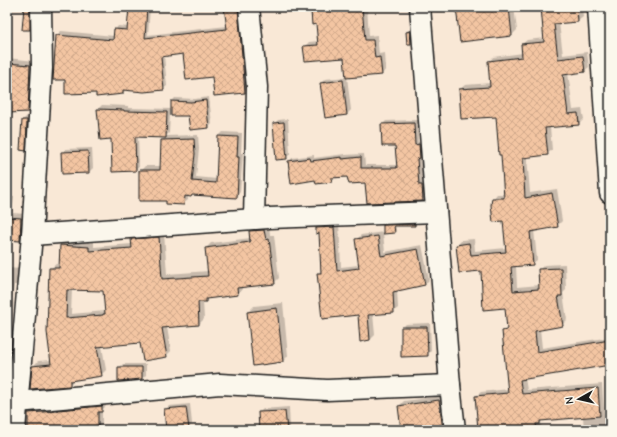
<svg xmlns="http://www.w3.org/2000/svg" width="617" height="437" viewBox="0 0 617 437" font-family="'Comic Neue',sans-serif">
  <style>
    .shadow { fill: #0003; fill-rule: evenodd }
    .building { fill: url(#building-cross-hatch); stroke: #1c1c1c; fill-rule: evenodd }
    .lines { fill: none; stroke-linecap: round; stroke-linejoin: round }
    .minor-casing { stroke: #1c1c1c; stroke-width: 23 }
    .minor { stroke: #fbf7ec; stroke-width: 20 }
  </style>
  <defs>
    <pattern id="building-cross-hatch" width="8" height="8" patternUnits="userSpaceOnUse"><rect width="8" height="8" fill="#f3c5a2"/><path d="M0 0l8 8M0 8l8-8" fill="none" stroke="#d0a98b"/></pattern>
  </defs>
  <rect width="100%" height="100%" fill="#f9e8d6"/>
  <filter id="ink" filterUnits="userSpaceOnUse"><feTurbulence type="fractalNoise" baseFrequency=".025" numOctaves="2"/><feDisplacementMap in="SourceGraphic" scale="8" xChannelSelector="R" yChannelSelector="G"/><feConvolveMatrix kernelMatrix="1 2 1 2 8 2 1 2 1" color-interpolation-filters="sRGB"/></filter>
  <g filter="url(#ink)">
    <!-- shadow -->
    <g class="shadow">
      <path d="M25,7H34L33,26L30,29Z"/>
      <path d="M130,7H150L148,35L227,26L225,7H241L248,88L244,92L213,76L183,53L164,56L167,86L163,89H126L123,93L97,92L66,79H54L57,35L61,31L114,36L115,30L118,26L128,27Z"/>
      <path d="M316,7H367L369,36L377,35L379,54L385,53L386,69L382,74L347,77L351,110L347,114L325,117L321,83L325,79L347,77L345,56L304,47L309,42L319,41L317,23L312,11Z"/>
      <path d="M436,7H514L517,30L512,35L457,10L436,12Z"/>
      <path d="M542,7H582L583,17L578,21L559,23L563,55L587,52L589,67L584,71L568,73L573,110L582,109L584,119L579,124L550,127L552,150L547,154L527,157L530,193L557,189L562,221L557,226L534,230L537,260L532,264L516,266L517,287L540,285L539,270L544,265L565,264L566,290L563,293L567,320L562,325L540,329L542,348L610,337V364L525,378L527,390L602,384L605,429H610V430H584L583,417L543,420L541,422L542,430H479L476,396L481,392L509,389L503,331L508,327L505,306L482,270L457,245L462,240L474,239L475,251L506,248L504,220L493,199L497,194H504L502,154L497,116L460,89L465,85L491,83L489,62L493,57L523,53L522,44L527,40L545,38Z"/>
      <path d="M408,30H412L413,41L408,43L407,32Z"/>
      <path d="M7,58L35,61L32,106L27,111L7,95Z"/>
      <path d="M209,97L212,124L209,127L191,129L189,115H170L169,133L166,136L198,135L199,149L196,177L217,179L219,136L223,132L242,133L241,153H243L240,192L236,197L193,194L188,195V200L183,204L167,200L140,171L145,166H162V140L166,137L138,136L139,167L135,170L112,138L101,139L98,109L102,105L128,106V108L172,109V101L175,98L195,99Z"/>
      <path d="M27,116L31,117L29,146L25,150L23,120Z"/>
      <path d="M288,119L290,154L286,158L274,124L278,120Z"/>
      <path d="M418,120V142L423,141L424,154L420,157L423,182H425L426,196L422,200L348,176L335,177L331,181L316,179L289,162L292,158L314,155V158L345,154V155L364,154L365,165H398L396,145L382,125L386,121Z"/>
      <path d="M92,148L93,168L89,172L62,153L66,149Z"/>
      <path d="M7,196L14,197L12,213L26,214L24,235L20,240L7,239Z"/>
      <path d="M339,223L341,267L359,265L356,240L361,235L384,232V226L385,224L417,223L415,225H395L396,230L394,232L383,233L385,252L422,245L429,280L425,284L397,290L398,308L393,312L373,314L375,335L370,340L359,314L318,274L322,270L320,232L317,228L322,224Z"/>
      <path d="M269,225L270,235H274L279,278L274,283L242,287V289L237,295L208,298L206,301H203L204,319L199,324L167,327L171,351L166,356L141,342L102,346L106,370L101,375L74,380L69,385L33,366L38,361L52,360L50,269L56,264H60L61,246L66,241L94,242V247L132,244V240L137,235L164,233L167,274L209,271L206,248L211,243L251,238L250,231L255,226ZM72,289L104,290L106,311L71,314Z"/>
      <path d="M7,268L21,269L20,280L16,285H14L12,298L7,303V306Z"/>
      <path d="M283,303L288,356L283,361L248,312L254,306Z"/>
      <path d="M430,323L431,351L427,355L402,328L406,324Z"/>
      <path d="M123,364H146V375L142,378L119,368Z"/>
      <path d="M444,396L448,430H402L399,406L404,401Z"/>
      <path d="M106,402V406L102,410V430H29V413L34,409Z"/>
      <path d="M190,404L192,424L188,428L165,410L169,406Z"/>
      <path d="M289,407L290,430H260L259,413L263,409Z"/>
    </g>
    <!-- building -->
    <g class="building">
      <path d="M24,7H30V30H22Z"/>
      <path d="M129,7H147L145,38L227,29L224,7H238L245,93L214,96L212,77L186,80L183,54L161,57L164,90L144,92L123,90V94L96,97V93L65,94V80H53L56,35L113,40L114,29L127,30Z"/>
      <path d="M362,7L365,40H373L375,58L380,57L382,75L346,78L344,58L305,61L303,46L318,45L316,24L312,25L311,11L335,8L336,10Z"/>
      <path d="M456,7H509L512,36L460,42Z"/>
      <path d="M541,7H577L578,22L554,24L558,59L583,56L585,72L563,75L568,114L578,113L579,125L545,128L548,155L523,158L525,198L552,193L558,227L530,232L533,265L511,267L513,291L539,289L538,269L561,268L562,296H558L563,326L535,331L537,352L610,340V365L520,380L522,394L598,388L600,416L540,421V424H536L537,430L478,429L475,396L508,393L502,331L507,330L505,308L483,310L481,271L459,273L456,245L469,243L471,255L506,252L503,221L493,222L491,205L492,198H504L501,155H499L496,117L461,119L459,89L490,87L488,61L522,57L521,44L544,42Z"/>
      <path d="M410,31L411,44H407L406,32Z"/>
      <path d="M7,63L30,65L28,112L8,113Z"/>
      <path d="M343,80L347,115L325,118L320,83Z"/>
      <path d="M206,100L209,128L190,130L188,116H171V101L191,102Z"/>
      <path d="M97,109L124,110V111L167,112L166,138L135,137L136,171L112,172L111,139L100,140Z"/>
      <path d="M22,120H27L26,151L20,150Z"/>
      <path d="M284,122L287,159L276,160L273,123Z"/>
      <path d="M414,123L415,145L419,144L420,158L417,159L419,185H422L423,201L367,203L365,183L349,184L347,177L331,178L332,182L316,184L315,180L291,184L288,161L310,158L311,161L342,157V159L361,157V168H397L395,146H382L381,124Z"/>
      <path d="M218,136L238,137L237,157H239L237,198L192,195L191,197L185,196L184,205L166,204V201H139V170H160L161,140L194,139L195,154L192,181L216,183Z"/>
      <path d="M88,151L89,173L62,174L61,152Z"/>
      <path d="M7,217L21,218L20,241L7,240Z"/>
      <path d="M415,224V226H394L395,233L383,234V225Z"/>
      <path d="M334,227L337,271L359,268L355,239L378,236L381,256L418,249L425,285L393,292L394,313L368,315L370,340L360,342L358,315L322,319L317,273H321L319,233L316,234V228Z"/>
      <path d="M264,230L266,240L269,239L275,284L237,288L238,295L206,299V302H198L199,325L162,328L167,357L143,361L140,343L97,347L102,376L70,381V386L30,389L32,366L51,364L47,332L49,268H59L60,245L89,247V251L132,248L131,239L159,237L162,279L208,276L205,248L250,242L249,231ZM67,290L103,291L105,314H103V315L66,318Z"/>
      <path d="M277,308L283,362L253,366L247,312Z"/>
      <path d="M401,327H427L428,356L401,357Z"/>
      <path d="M118,367H142V379L118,381Z"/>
      <path d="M439,400L443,430H401L398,406Z"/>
      <path d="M102,406V412H98V430H28V413L58,411V410Z"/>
      <path d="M186,407L189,429L166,430L164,409Z"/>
      <path d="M285,411L287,430H259L258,412Z"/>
    </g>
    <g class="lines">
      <!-- minor casing -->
      <g class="minor-casing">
        <g id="minor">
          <path d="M249,7L257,87L254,219"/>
          <path d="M420,7L450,385L455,430"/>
          <path d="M598,7L610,193"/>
          <path d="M32,235L269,218L436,212"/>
          <path d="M17,402L220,384L327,390L450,385"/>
          <path d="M15,430L32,235L42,68L41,7"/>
        </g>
      </g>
      <!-- minor -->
      <use href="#minor" class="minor"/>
    </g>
  </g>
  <!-- margin -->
  <rect width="617" height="437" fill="none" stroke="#fbf7ec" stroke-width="24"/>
  <rect x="12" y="12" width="593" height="413" fill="none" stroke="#1c1c1c" stroke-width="1.5" filter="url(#ink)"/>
  <!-- north arrow -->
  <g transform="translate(579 399) rotate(262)" stroke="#fbf7ec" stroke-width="3" paint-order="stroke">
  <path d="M0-3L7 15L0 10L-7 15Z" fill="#1c1c1c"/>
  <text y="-6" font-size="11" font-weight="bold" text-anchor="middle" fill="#1c1c1c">N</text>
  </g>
</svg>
